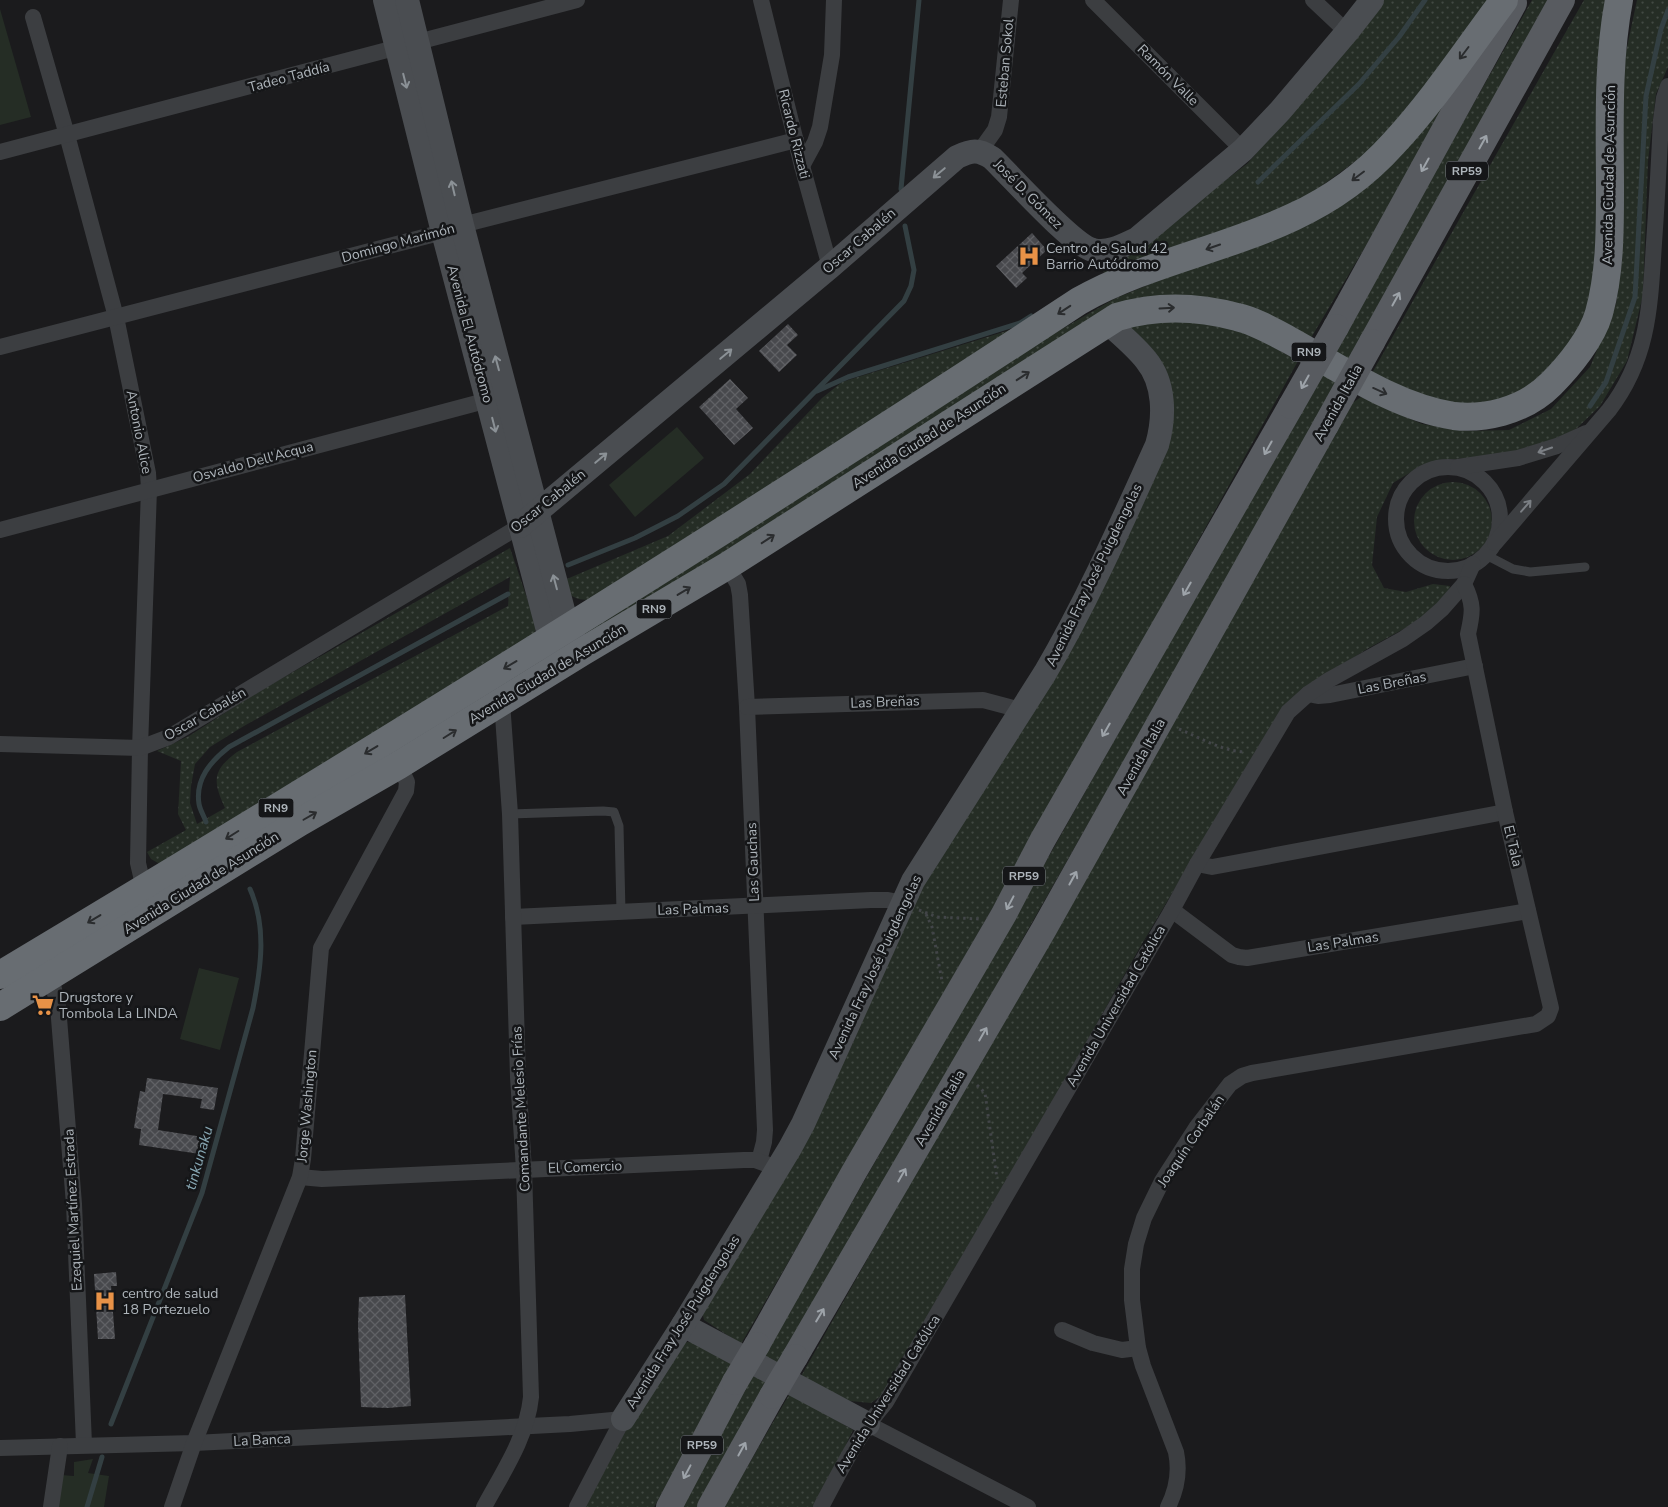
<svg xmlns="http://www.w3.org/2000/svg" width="1668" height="1507" viewBox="0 0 1668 1507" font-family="'Nunito Sans',sans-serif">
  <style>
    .grass { fill: url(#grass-dots); fill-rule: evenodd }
    .park { fill: #252d25 }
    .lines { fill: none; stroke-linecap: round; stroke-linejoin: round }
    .stream { stroke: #333f42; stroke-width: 5 }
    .building { fill: url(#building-cross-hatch) }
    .path { stroke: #424548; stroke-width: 3; stroke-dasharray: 2.5 4; stroke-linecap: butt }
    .lane { stroke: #3c3e41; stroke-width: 9 }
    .street { stroke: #3c3e41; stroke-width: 16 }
    .secondary { stroke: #4a4d51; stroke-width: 24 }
    .primary { stroke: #585b60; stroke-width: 26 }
    .highway { stroke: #686d72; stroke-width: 28 }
    .primary-bridge { stroke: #585b60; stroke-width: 26 }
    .oneway { stroke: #2a2c2e }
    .oneway2 { stroke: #8b9196 }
    .oneway3 { stroke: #9da3a9 }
    .oneway4 { stroke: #7b7f84 }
    .labels { text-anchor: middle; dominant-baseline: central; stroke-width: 5; stroke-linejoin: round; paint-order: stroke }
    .shield { fill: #151618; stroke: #80858a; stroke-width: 1 }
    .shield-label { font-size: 12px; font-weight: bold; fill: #aeb5bb }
    .street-label { font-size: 14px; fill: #aeb5bb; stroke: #151618 }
    .poi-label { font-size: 14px; fill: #aeb5bb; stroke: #151618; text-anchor: start }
    .water-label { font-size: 15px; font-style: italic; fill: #88a8b4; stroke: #151618 }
  </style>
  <defs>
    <pattern id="grass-dots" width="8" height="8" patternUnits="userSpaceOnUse" patternTransform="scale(1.25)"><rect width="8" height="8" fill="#252d25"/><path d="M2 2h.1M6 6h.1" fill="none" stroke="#424943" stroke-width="1.8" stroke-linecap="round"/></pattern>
    <pattern id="building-cross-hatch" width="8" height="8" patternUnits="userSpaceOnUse" patternTransform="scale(1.25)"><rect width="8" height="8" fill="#48494d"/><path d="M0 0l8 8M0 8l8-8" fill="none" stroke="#606165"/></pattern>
  </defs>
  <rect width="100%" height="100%" fill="#1b1b1d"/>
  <!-- grass -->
  <g class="grass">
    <path d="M1384,0H1491L1379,144L1301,201L1166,258L591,600C573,600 569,596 562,581L668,536L750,474L822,398L842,382L1013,329L1106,276L1098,263L1126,256L1248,163Z"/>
    <path d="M1532,0H1556L700,1507H678L987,966Z"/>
    <path d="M1584,0H1609L1593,307L1547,382L1464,413L1368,380Z"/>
    <path d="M1637,0H1668V67L1656,94L1648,161L1643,295L1627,361L1600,406L1576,429L1538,448L1492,456L1441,460L1421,466L1393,483L1377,517L1372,565L1384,588L1406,592L1433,584L1450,586L1449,593L1422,619L1367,649L1297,694L1242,775L1139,949L889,1390L871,1403L850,1401L800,1378L1119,815L1348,406L1361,397L1422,424L1466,431L1509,430L1551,409L1590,367L1616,304L1622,256L1623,66Z"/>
    <path d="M1444,101H1449L1427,143L1305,348L1164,304L585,642L579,633L1048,337L1114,299L1162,279L1259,244Z"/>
    <path d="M1154,319L1204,320L1252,335L1298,361L1041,824L741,1344L704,1320L702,1311L788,1171L852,1045L905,913L1169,427L1120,330Z"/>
    <circle cx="1453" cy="521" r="39"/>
    <path d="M510,548L531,610L536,629L530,641L170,862L158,863L151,859L147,852L186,830L178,814L181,761L157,751L189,736L251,696ZM510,577L508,606L237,752C213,770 212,780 225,808L197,824L190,803L191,786L195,764L210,747L244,726Z"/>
    <path d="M687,1342L697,1343L734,1365L654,1507H583L605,1463L677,1349Z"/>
    <path d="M790,1393L853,1430L816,1507H724Z"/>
  </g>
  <!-- park -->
  <g class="park">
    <path d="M0,9L31,117L0,125Z"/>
    <path d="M677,427L704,458L635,517L609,485Z"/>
    <path d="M199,968L239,978L220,1050L180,1039Z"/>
    <path d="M93,1459L88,1473L109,1476L104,1507H57L61,1475L74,1476V1462Z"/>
  </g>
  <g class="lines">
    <!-- stream -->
    <g class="stream">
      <path d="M1258,182L1359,84L1399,37L1425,0"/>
      <path d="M901,189L919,0"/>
      <path d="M817,391L848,377L1020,323L1031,316"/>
      <path d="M1590,406L1606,382L1635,297L1646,96L1661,29L1668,10"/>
      <path d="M568,565L635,538L678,516L724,484L904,301L911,286L914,270L905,226"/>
      <path d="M206,822C204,816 200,810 199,804C195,779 211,761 229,747L508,594"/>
      <path d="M111,1424L202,1193L253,1008C261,968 267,927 250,889"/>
      <path d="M87,1507L102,1457"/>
    </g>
  </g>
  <!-- building -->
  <g class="building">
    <path d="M1032,233L1047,250L1022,273L1027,278L1016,288L996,266Z"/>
    <path d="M788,324L798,335L787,345L797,355L779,372L759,351Z"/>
    <path d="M730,379L748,398L736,409L753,428L734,445L699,407Z"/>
    <path d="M147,1078L218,1088L214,1110L200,1108L202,1099L163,1094L158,1130L203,1137L200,1154L139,1145L141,1129L134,1128L140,1091L145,1092Z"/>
    <path d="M116,1272L117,1286H111L115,1339H98L94,1274Z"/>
    <path d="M405,1295L411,1406L388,1408L361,1407L358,1325L359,1297Z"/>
  </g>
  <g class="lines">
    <!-- path -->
    <g class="path">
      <path d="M1179,729C1201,738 1221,751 1246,752"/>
      <path d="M919,910L937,917L979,919"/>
      <path d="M926,914L932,927L942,981"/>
      <path d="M977,1085L985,1093L997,1179"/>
    </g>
    <!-- lane -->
    <g class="lane">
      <path d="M1486,555L1513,569L1530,572L1585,567"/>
      <path d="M510,814L603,811L614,812L619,826L621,912"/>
    </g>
    <!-- street -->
    <g class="street">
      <path d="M761,0L802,166L830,267"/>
      <path d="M1093,0L1243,150"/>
      <path d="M1313,0L1347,32"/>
      <path d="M33,17L67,135L116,317L148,473L149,489L140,748L138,863L144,889"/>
      <path d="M980,151L995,130L999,117L1011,0"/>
      <path d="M0,152L577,0"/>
      <path d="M802,166L815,142L820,127L832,55L834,0"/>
      <path d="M0,347L443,232L462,225L796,140"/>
      <circle cx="1448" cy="519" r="52"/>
      <path d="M1458,467L1518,458L1557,446L1586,433"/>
      <path d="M0,530L496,398"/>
      <path d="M1495,543L1609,410C1649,358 1650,306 1654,243C1657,202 1659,161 1661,120L1664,98L1668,86"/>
      <path d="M727,566L738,584L740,595L747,707L765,1130L764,1142L759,1161"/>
      <path d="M1308,694L1318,696L1330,695L1475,666"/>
      <path d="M747,707L983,700L1021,710"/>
      <path d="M0,744L140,748L169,737L520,526"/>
      <path d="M1197,864L1212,867L1223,865L1505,812"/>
      <path d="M1172,910L1232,955L1239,957L1247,958L1528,911"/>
      <path d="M513,917L871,900H888L903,903"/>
      <path d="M51,977L58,1006L74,1204L84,1444"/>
      <path d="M300,1177L322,1179L744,1160H755L769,1165"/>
      <path d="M1062,1330L1093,1343L1122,1350L1138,1348"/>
      <path d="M868,1424L1028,1507"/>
      <path d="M0,1448L194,1443L570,1424L623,1419"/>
      <path d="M51,1507L60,1446"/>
      <path d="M172,1507L194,1443L300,1177L303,1159L321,948L406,791L407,782L399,765"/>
      <path d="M484,1507C503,1472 527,1437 531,1397L524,1170L518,1077L510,814L502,702"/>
      <path d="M577,1507L623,1419"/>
      <path d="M821,1507C842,1468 857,1436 886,1402L1172,910L1197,864L1288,712L1308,694L1329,680L1403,639L1426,623L1442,609L1464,584L1473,564"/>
      <path d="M1168,1507C1177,1489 1180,1471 1176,1452L1143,1366L1138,1348L1132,1300V1269L1136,1244L1144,1218L1162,1181L1196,1128L1230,1084L1242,1076L1252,1073L1536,1024L1548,1016L1551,1008L1505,812L1468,634C1473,612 1474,604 1464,584"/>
    </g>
    <!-- secondary -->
    <g class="secondary">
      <path d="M385,0L443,232L555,657"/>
      <path d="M407,0L462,225L568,629L577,644"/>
      <path d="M520,526L830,267L957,157C972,150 978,149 992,158C1011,176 1072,245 1093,250C1108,254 1124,245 1137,239L1243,150L1280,111L1347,32L1372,0"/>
      <path d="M683,1325L868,1424"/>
      <path d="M623,1419L683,1325L790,1148L803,1124L913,881L1045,673C1088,600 1122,522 1157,445C1165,417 1165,383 1146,360C1135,346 1120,334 1107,322"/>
    </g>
    <!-- primary -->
    <g class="primary">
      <path d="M1336,327L1514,3"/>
      <path d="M1372,342L1562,0"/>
      <path d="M757,1345L854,1172L1004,914L1042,841L1291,406"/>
      <path d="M795,1357L1044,929L1326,425"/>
      <path d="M669,1507L735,1382"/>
      <path d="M710,1507L772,1396"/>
    </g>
    <!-- highway -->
    <g class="highway">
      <path d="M0,975C364,757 724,534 1079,301C1146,263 1223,250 1293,217C1330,200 1366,174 1393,144C1434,100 1468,48 1504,0"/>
      <path d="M0,1007L300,822L399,765L582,652L727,566L1117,317C1157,305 1196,306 1237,317C1255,321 1272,331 1289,340C1340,368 1395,407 1454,416C1470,418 1487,416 1502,412C1520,407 1537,398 1551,384C1569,366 1592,338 1599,313C1610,273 1610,232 1610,191C1610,128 1607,63 1619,0"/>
    </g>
    <!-- primary-bridge -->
    <g class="primary-bridge">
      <path d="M1291,406L1336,327"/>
      <path d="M1326,425L1372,342"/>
      <path d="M735,1382L757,1345"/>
      <path d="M772,1396L795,1357"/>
    </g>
  </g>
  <!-- one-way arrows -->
  <defs><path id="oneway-shaft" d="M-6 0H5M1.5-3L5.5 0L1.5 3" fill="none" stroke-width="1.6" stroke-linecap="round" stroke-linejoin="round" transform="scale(1.25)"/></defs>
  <g class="oneway">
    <use href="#oneway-shaft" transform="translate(1464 53) rotate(127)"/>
    <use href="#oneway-shaft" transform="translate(1358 176) rotate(143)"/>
    <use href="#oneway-shaft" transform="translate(1213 247) rotate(161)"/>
    <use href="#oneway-shaft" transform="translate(1167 308) rotate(-3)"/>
    <use href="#oneway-shaft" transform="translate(1064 310) rotate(147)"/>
    <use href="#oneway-shaft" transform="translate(1023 376) rotate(-33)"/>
    <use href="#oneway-shaft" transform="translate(1380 391) rotate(24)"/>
    <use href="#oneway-shaft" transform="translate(768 539) rotate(-33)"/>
    <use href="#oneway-shaft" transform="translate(684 591) rotate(-31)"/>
    <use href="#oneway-shaft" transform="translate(510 665) rotate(149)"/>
    <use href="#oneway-shaft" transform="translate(450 734) rotate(-32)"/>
    <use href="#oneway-shaft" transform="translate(371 750) rotate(149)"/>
    <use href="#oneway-shaft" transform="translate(310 816) rotate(-30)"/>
    <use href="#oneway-shaft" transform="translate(232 835) rotate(148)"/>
    <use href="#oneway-shaft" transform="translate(94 919) rotate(149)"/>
  </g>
  <g class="oneway2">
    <use href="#oneway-shaft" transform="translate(405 81) rotate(76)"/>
    <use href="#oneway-shaft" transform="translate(939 173) rotate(140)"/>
    <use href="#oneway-shaft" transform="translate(453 188) rotate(-103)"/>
    <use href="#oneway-shaft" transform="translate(726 354) rotate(-40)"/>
    <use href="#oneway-shaft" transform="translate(497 363) rotate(-105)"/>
    <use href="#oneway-shaft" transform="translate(494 425) rotate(76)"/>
    <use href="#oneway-shaft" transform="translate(601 458) rotate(-40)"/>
    <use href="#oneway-shaft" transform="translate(555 582) rotate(-105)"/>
  </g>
  <g class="oneway3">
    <use href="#oneway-shaft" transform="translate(1483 142) rotate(-61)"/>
    <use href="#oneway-shaft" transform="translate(1425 165) rotate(119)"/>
    <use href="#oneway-shaft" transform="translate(1396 299) rotate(-61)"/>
    <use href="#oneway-shaft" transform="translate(1305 382) rotate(119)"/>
    <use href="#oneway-shaft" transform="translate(1268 448) rotate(119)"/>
    <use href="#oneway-shaft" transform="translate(1187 589) rotate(120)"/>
    <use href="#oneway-shaft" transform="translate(1106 730) rotate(120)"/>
    <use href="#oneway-shaft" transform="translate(1073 878) rotate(-61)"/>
    <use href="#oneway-shaft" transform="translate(1010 903) rotate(118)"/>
    <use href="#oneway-shaft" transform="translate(983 1034) rotate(-60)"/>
    <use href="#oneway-shaft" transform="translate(902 1175) rotate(-60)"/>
    <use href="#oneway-shaft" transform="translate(820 1315) rotate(-59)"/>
    <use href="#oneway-shaft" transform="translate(742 1449) rotate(-61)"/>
    <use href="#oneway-shaft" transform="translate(687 1472) rotate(118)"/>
  </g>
  <g class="oneway4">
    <use href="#oneway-shaft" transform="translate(1545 450) rotate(161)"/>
    <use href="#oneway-shaft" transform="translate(1526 506) rotate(-49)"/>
  </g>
  <!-- icons -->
  <defs>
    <g id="hospital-bare" transform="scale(1.725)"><path d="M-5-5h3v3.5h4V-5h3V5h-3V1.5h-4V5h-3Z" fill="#e89247" stroke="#151618" stroke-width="2.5" paint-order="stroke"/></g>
    <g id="supermarket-bare" transform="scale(1.725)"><path d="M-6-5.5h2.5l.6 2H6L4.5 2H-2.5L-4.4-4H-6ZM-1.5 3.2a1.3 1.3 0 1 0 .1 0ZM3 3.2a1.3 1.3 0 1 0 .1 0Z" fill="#e89247" stroke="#151618" stroke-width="2.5" paint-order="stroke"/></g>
  </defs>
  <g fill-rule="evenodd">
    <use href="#hospital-bare" x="1029" y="256"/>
    <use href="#supermarket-bare" x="43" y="1005"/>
    <use href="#hospital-bare" x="105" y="1301"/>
  </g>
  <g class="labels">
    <!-- shield labels -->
    <g class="shield">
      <rect x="1446" y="161.5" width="42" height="19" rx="4"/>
      <rect x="1291.5" y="342.5" width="35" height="19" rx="4"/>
      <rect x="636.5" y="599.5" width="35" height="19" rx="4"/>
      <rect x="258.5" y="798.5" width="35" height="19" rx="4"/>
      <rect x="1003" y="866.5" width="42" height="19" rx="4"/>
      <rect x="681" y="1435.5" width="42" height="19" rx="4"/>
    </g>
    <g class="shield-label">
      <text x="1467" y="171">RP59</text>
      <text x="1309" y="352">RN9</text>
      <text x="654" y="609">RN9</text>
      <text x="276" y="808">RN9</text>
      <text x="1024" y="876">RP59</text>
      <text x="702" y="1445">RP59</text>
    </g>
    <!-- street labels -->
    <g class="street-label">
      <text transform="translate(1005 63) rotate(-85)">Esteban Sokol</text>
      <text transform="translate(1168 75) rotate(45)">Ramón Valle</text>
      <text transform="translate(289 77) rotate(-15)">Tadeo Taddía</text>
      <text transform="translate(794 134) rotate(76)">Ricardo Rizzati</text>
      <text transform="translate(1609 175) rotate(-89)">Avenida Ciudad de Asunción</text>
      <text transform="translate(1028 194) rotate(45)">José D. Gómez</text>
      <text transform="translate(859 241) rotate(-41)">Oscar Cabalén</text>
      <text transform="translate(398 243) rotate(-15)">Domingo Marimón</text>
      <text transform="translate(470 334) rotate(75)">Avenida El Autódromo</text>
      <text transform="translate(1338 403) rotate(-61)">Avenida Italia</text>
      <text transform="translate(139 432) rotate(79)">Antonio Alice</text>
      <text transform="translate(929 436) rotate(-33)">Avenida Ciudad de Asunción</text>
      <text transform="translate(253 462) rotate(-15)">Osvaldo Dell'Acqua</text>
      <text transform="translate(548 501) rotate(-39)">Oscar Cabalén</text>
      <text transform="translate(1094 575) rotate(-64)">Avenida Fray José Puigdengolas</text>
      <text transform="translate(547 674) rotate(-31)">Avenida Ciudad de Asunción</text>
      <text transform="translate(1392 683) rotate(-11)">Las Breñas</text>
      <text transform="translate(885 702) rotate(-2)">Las Breñas</text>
      <text transform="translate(205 714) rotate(-30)">Oscar Cabalén</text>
      <text transform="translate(1141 757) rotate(-61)">Avenida Italia</text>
      <text transform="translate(1513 846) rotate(77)">El Tala</text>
      <text transform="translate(753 862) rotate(-92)">Las Gauchas</text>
      <text transform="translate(201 883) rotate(-32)">Avenida Ciudad de Asunción</text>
      <text transform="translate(693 909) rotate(-2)">Las Palmas</text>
      <text transform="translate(1343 942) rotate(-9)">Las Palmas</text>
      <text transform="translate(875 967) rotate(-65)">Avenida Fray José Puigdengolas</text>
      <text transform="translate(1116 1006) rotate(-60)">Avenida Universidad Católica</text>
      <text transform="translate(307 1106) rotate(-85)">Jorge Washington</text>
      <text transform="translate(940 1108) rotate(-60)">Avenida Italia</text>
      <text transform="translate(521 1109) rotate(-93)">Comandante Melesio Frías</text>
      <text transform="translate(1191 1141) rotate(-56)">Joaquín Corbalán</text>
      <text transform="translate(585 1167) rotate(-2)">El Comercio</text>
      <text transform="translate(73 1210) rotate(-93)">Ezequiel Martínez Estrada</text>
      <text transform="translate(683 1322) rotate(-58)">Avenida Fray José Puigdengolas</text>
      <text transform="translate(888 1394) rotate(-58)">Avenida Universidad Católica</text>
      <text transform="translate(262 1440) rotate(-3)">La Banca</text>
    </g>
    <!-- poi labels -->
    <g class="poi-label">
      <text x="1046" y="248">Centro de Salud 42<tspan x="1046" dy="16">Barrio Autódromo</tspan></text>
      <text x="59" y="997">Drugstore y<tspan x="59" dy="16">Tombola La LINDA</tspan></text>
      <text x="122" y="1293">centro de salud<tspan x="122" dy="16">18 Portezuelo</tspan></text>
    </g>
    <!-- water labels -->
    <g class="water-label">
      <text transform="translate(199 1158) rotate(-74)">tinkunaku</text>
    </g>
  </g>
</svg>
